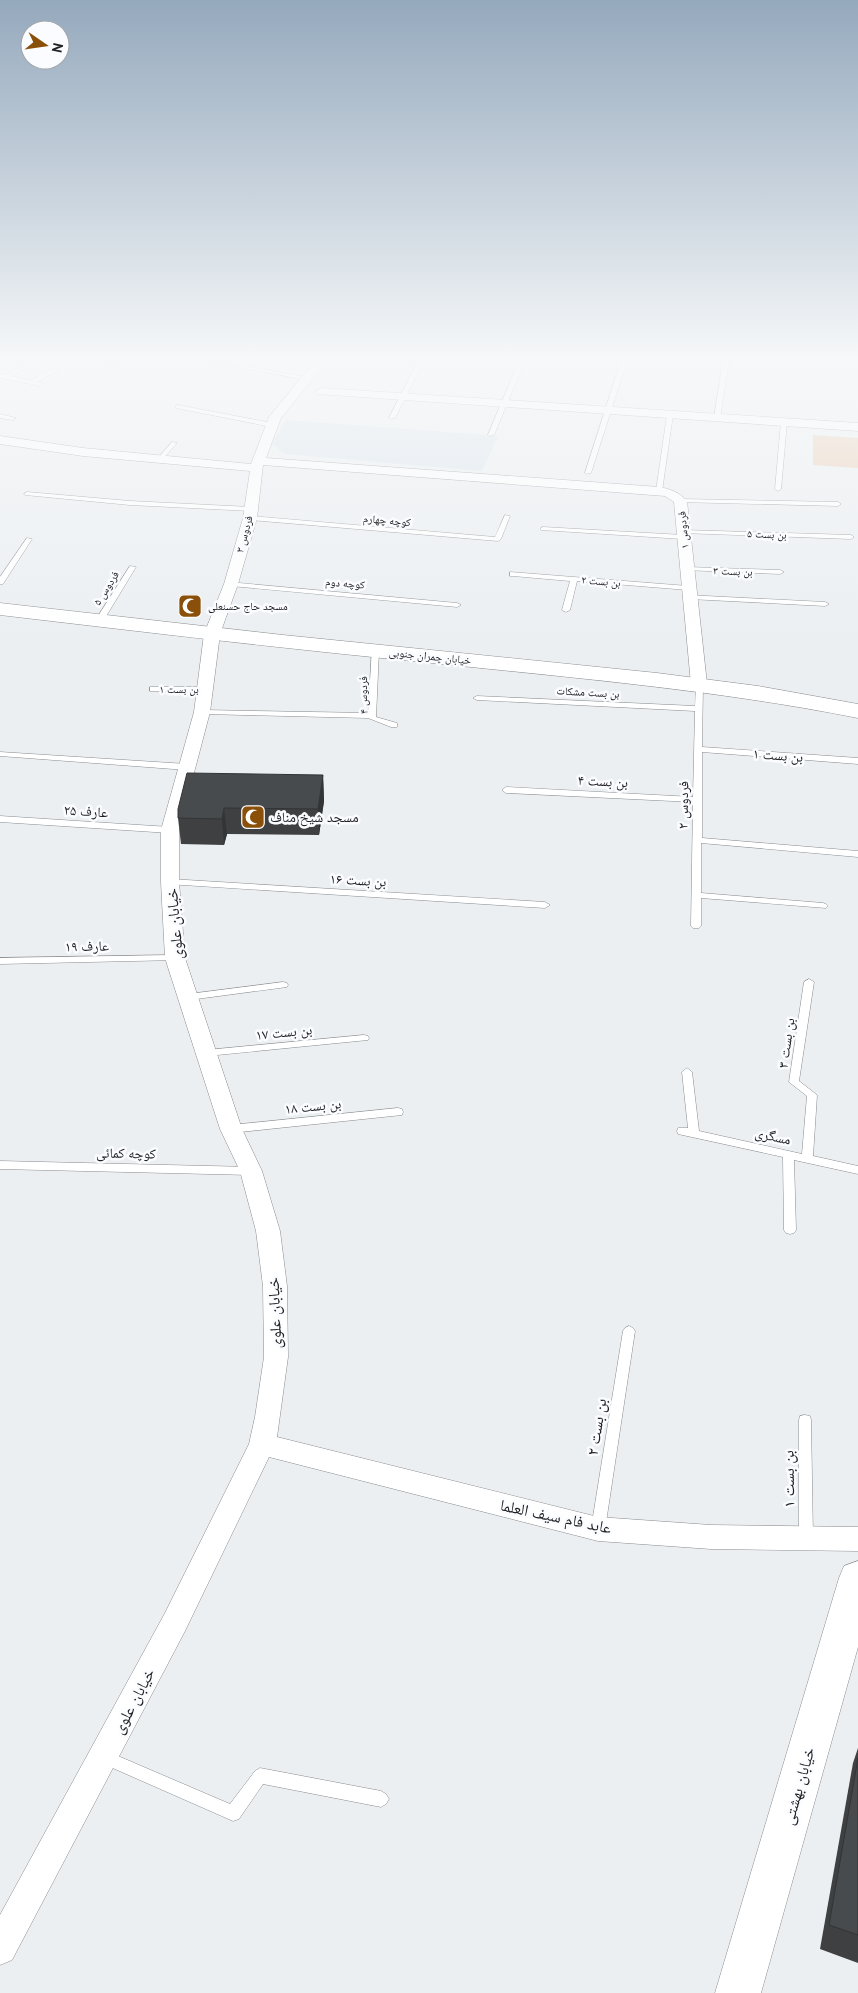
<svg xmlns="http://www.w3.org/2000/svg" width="858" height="1993" viewBox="0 0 858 1993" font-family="'PT Sans','Noto Naskh Arabic',sans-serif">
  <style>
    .built { fill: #dbe4ec }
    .green { fill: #eaccb2 }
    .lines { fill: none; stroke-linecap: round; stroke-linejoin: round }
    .service-casing { stroke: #898c8e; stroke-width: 1 }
    .minor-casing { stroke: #898c8e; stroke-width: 1 }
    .secondary-casing { stroke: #898c8e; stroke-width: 1 }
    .service { fill: #fff; fill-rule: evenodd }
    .minor { fill: #fff; fill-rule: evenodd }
    .secondary { fill: #fff; fill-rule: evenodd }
    .wall { fill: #3e4042 }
    .shaded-wall { fill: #323436 }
    .building { fill: #484b4d; stroke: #323436 }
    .labels { text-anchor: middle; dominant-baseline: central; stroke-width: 5; stroke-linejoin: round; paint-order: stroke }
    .far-street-label { font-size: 11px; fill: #202122; stroke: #fafcff }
    .far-poi-label { font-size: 11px; fill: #202122; stroke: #fafcff; text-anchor: start }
    .street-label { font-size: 14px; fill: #202122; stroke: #fafcff }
    .poi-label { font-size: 14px; fill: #202122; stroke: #fafcff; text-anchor: start }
    .near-street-label { font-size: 16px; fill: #202122; stroke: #fafcff }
  </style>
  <rect width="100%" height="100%" fill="#eceff2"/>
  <!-- built -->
  <path class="built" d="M286,420L498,436L482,471L285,454L272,444Z"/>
  <!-- green -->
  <path class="green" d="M813,435L858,438V468L813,465Z"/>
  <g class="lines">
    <!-- service casing -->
    <g class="service-casing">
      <g id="service">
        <path d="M32,361H39L11,376L31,380L53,369L58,370L37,382L43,383L44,384L41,386L0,378V374L5,375Z"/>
        <path d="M117,361H124L108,370L103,369Z"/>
        <path d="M206,361H217L310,378L307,380Z"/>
        <path d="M418,361H424L395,418L390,419L389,418Z"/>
        <path d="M519,361H525L494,435L489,436L488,435Z"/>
        <path d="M621,361H627L591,473L586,474L585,473Z"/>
        <path d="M723,361H729L720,418L717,420L714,418Z"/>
        <path d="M178,405L272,423L275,425L272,427L176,408V406Z"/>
        <path d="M670,413L673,415L662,491L659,493L656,491L667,415Z"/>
        <path d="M0,414L16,418L13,420L0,418Z"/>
        <path d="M784,420L787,422L781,489L778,491L775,489L781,422Z"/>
        <path d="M172,442L177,443L162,460H158V458Z"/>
        <path d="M27,492L130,501L251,507L254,509L251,511L130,505L25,495L24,494Z"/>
        <path d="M680,499L838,502L841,504L838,506L678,502L677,501Z"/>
        <path d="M505,515L510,516L501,539L498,541L250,520L247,518L250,516L495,537Z"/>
        <path d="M543,527L683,535L686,537L683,539L541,530V528Z"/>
        <path d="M683,530L851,535L854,537L851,539L681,533V531Z"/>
        <path d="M27,538L32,539L3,584H0V577Z"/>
        <path d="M130,566L136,567L102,623H96L95,621Z"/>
        <path d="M686,567L780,570L784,572L780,574L684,570L682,569Z"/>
        <path d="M510,572L688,586L692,588L688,590L577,581L570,610L566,612L562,610L570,581L513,576H510Z"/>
        <path d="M228,582L457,603L461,605L457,607L231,586H228Z"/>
        <path d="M686,595L825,602L829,604L825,606L689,599H686Z"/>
        <path d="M372,649H375L379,651L376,717L397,723V727H391L368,718L202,714L198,712L202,710L368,713Z"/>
        <path d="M696,682H702L703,684L702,747L858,758V764L702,752V838L858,851V857L701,843V893L823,903L826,904L828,906L826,908L701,898V926L699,928H693L691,926L693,802L506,793L502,790L506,787L693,797L695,711L477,700L473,698L477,696L695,706Z"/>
        <path d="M150,687H205L209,689L205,691H150Z"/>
        <path d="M0,752L187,764L191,767L187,770L0,756Z"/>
        <path d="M0,816L170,827L174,830L170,833L0,822Z"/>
        <path d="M170,879L545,902L550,905L545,908L167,884L165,882Z"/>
        <path d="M175,955L180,958L178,960L0,964V958Z"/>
        <path d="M809,979L814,982L799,1081L817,1095L813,1156L858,1166V1174L794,1160L796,1230L794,1233L790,1234L786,1233L784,1230L783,1157L678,1134L677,1131L678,1128H688L682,1072L687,1068L692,1072L699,1131L802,1154L807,1096L789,1082L804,982Z"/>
        <path d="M283,982L287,983L288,985L287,987L189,1000L184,997L189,994Z"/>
        <path d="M364,1035L368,1036L369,1038L368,1040L207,1056L202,1053L207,1050Z"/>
        <path d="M398,1108L402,1109L403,1112L402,1115L231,1133L227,1132L226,1129L227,1126L231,1125Z"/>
        <path d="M0,1161L251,1167L255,1168L257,1171L255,1174L251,1175L0,1169Z"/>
        <path d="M629,1326L633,1328L635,1331L605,1529L603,1533L598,1535L593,1533L591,1529L623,1331L625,1328Z"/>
        <path d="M805,1415L810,1416L811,1420L813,1538L811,1542L806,1544L801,1542L799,1538V1420L800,1416Z"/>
        <path d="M104,1750L230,1804L255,1771L260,1768L381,1791L386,1794L389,1799L386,1804L381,1807L263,1784L239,1819L233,1821L99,1762L96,1757L99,1752Z"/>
      </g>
    </g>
    <!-- minor casing -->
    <g class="minor-casing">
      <g id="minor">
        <path d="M315,361H327L281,418L266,458L659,487C670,489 679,492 687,501L707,684L705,687H693L691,684L674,502L665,496L263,465L257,518L238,584L220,634L210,712L179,830V882L185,958L242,1129L262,1171L280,1231L287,1286L288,1357L277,1437L598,1517L711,1525L858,1527V1551L711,1549L598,1541L269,1457L185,1631L12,1960L0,1965V1915L165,1613L249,1444L255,1417L264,1357L263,1286L256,1231L240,1171L220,1129L165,958L161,882V830L194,712L204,634L224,584L243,518L250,471L83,456L0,444V436L83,448L251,464L269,417Z"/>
        <path d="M321,388L858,423V431L317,394L315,392Z"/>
      </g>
    </g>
    <!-- secondary casing -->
    <g class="secondary-casing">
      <g id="secondary">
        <path d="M0,603L283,635L657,673L758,686L858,704V718C717,690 575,678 432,663C288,649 144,632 0,615Z"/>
        <path d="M858,1561V1647L761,1993H715L839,1578L844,1566Z"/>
      </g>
    </g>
    <!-- service -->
    <use href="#service" class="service"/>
    <!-- minor -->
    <use href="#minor" class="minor"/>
    <!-- secondary -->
    <use href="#secondary" class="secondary"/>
  </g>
  <!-- wall -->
  <g class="wall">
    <path d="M323,775L324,801L319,835L227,834L224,845L181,844L178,818Z"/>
    <path d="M858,1748V1963L820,1949L853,1763Z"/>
  </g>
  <!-- shaded-wall -->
  <g class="shaded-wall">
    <path d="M323,775L324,801L319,835L318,809Z"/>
    <path d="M224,808L227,834L224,845L222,819Z"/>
  </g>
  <!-- building -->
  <g class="building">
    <path d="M187,773L323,775L318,809L224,808L222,819L178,818V809Z"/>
    <path d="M858,1758V1935L829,1925Z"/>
  </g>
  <!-- sky -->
  <linearGradient id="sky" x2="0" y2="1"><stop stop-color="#95a9bd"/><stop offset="0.56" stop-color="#f6f8f9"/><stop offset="1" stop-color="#f6f8f9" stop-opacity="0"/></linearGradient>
  <rect width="858" height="640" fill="url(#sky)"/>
  <!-- icons -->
  <defs>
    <g id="mosque-square" transform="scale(1.25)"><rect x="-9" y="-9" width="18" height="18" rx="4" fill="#8a5009" stroke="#fafcff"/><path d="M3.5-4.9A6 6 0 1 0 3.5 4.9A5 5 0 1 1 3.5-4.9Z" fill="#fff"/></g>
  </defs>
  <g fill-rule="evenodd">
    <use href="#mosque-square" x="190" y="606"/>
    <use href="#mosque-square" x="253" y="817"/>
  </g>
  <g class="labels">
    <!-- far-street labels -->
    <g class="far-street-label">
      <text transform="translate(387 520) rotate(5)">کوچه چهارم</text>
      <text transform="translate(683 530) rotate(-95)">فردوس ۱</text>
      <text transform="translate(244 534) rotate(-75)">فردوس ۳</text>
      <text transform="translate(767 534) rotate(2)">بن بست ۵</text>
      <text transform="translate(733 571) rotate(2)">بن بست ۳</text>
      <text transform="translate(601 581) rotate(5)">بن بست ۲</text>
      <text transform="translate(345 583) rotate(5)">کوچه دوم</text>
      <text transform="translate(106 588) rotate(-58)">فردوس ۵</text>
      <text transform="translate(430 656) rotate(6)">خیابان چمران جنوبی</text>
      <text x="179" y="689">بن بست ۱</text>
      <text transform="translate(588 692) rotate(3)">بن بست مشکات</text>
      <text transform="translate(363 695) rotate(-90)">فردوس ۴</text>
    </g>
    <!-- far-poi labels -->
    <g class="far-poi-label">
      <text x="208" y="606">مسجد حاج حسنعلی</text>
    </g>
    <!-- street labels -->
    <g class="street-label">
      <text transform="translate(778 755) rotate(4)">بن بست ۱</text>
      <text transform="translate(603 781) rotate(3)">بن بست ۴</text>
      <text transform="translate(683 805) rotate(-89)">فردوس ۲</text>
      <text transform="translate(86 811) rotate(4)">عارف ۲۵</text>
      <text transform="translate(358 880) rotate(3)">بن بست ۱۶</text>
      <text transform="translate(87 946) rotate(-1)">عارف ۱۹</text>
      <text transform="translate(284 1032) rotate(-6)">بن بست ۱۷</text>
      <text transform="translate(786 1043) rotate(-82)">بن بست ۳</text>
      <text transform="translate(313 1106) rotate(-6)">بن بست ۱۸</text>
      <text transform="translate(773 1136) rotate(12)">مسگری</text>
      <text transform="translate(126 1153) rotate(1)">کوچه کمائی</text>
    </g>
    <!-- poi labels -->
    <g class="poi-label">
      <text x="270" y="817">مسجد شیخ مناف</text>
    </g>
    <!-- near-street labels -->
    <g class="near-street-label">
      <text transform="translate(174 924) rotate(-95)">خیابان علوی</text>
      <text transform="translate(274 1313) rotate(-92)">خیابان علوی</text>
      <text transform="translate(596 1427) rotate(-81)">بن بست ۲</text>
      <text transform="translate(788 1479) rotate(-91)">بن بست ۱</text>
      <text transform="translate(556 1516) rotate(12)">عابد فام سیف العلما</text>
      <text transform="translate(133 1701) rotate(-62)">خیابان علوی</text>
      <text transform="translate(798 1786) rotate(-74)">خیابان بهشتی</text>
    </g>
  </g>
  <!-- north arrow -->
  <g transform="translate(45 45) rotate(103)"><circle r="24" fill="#fafcff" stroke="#a3a4a7"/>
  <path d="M0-4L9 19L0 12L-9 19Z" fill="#8a5009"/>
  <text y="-8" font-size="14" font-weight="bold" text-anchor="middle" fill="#202122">N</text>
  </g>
</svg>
